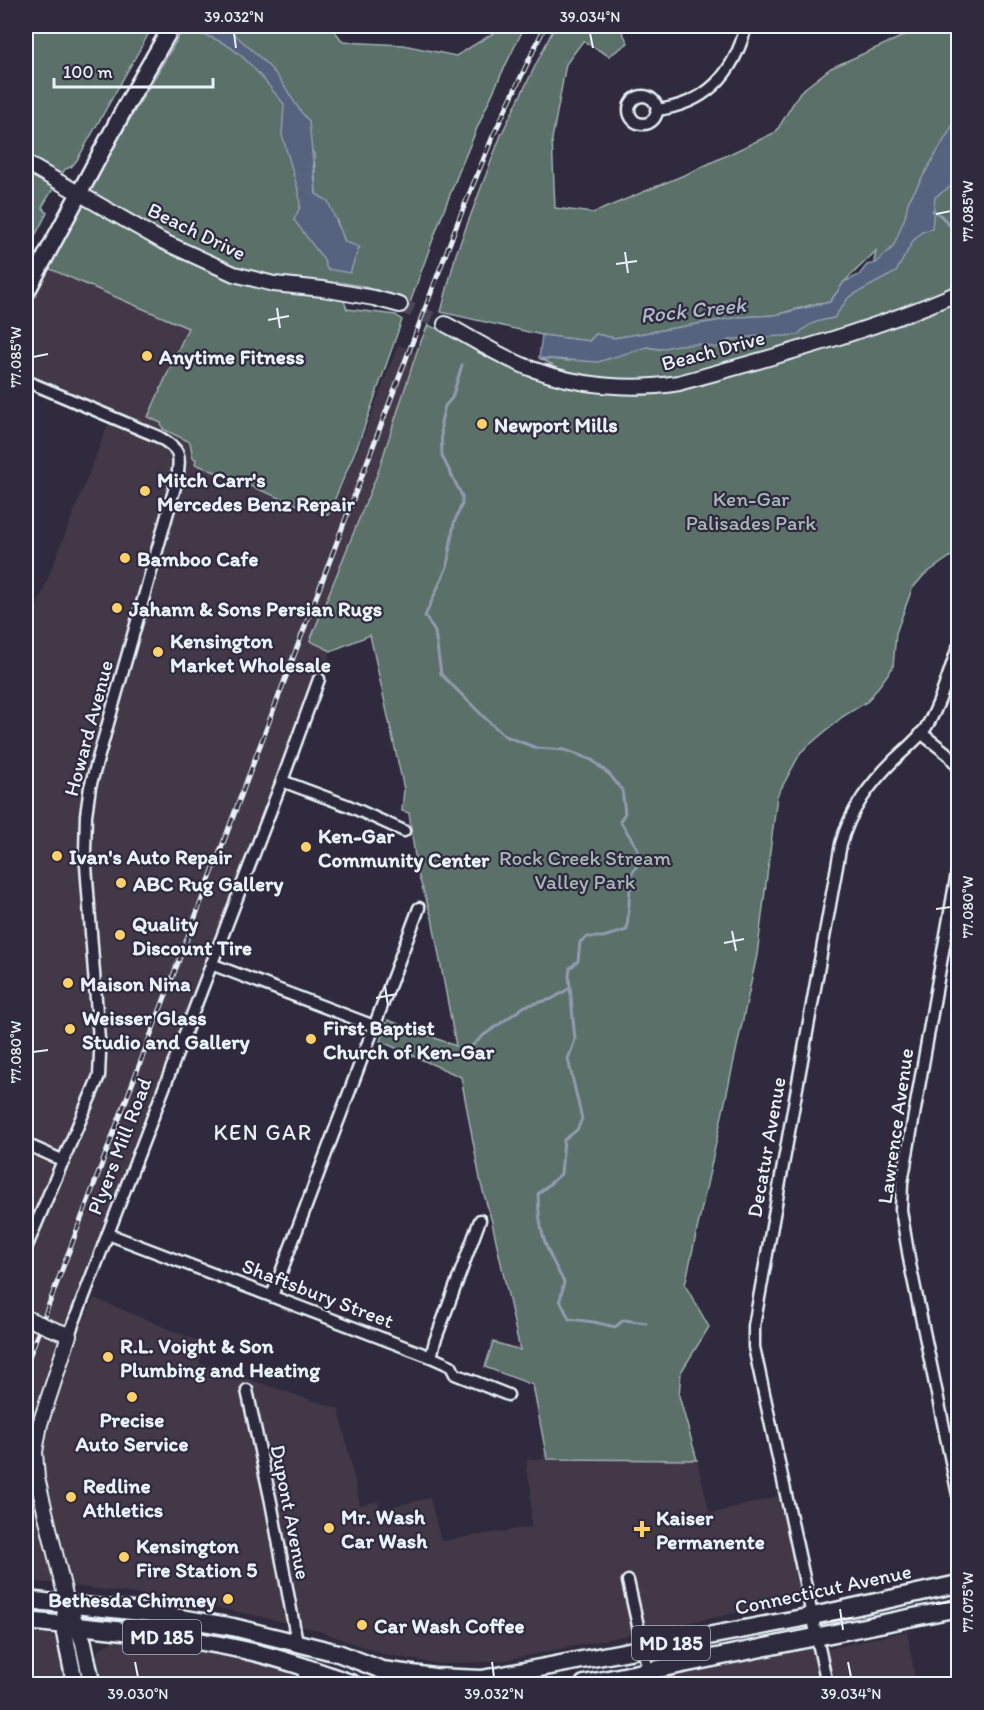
<svg xmlns="http://www.w3.org/2000/svg" width="984" height="1710" viewBox="0 0 984 1710" font-family="Itim,sans-serif">
  <style>
    .built { fill: #423947 }
    .green { fill: #5a6f69; stroke: #a1b0b0; stroke-width: 1.5; fill-rule: evenodd }
    .water { fill: #56637f; stroke: #909caf; stroke-width: 1.5 }
    .lines { fill: none; stroke-linecap: round; stroke-linejoin: round }
    .stream { stroke: #909caf; stroke-width: 3 }
    .tertiary-tunnel { stroke: #4b4859; stroke-width: 14; stroke-dasharray: 14 7; stroke-linecap: butt }
    .minor-casing { stroke: #e8f1f8; stroke-width: 15 }
    .tertiary-casing { stroke: #e8f1f8; stroke-width: 18 }
    .secondary-casing { stroke: #e8f1f8; stroke-width: 20 }
    .primary-casing { stroke: #e8f1f8; stroke-width: 21 }
    .minor { stroke: #2f2a3d; stroke-width: 10 }
    .tertiary { stroke: #2f2a3d; stroke-width: 14 }
    .secondary { stroke: #2f2a3d; stroke-width: 15 }
    .primary { stroke: #2f2a3d; stroke-width: 16 }
    .rail-casing { stroke: #e8f1f8; stroke-width: 5 }
    .rail { stroke: #2f2a3d; stroke-width: 3; stroke-dasharray: 9; stroke-linecap: butt }
    .tertiary-bridge-casing { stroke: #e8f1f8; stroke-width: 18; stroke-linecap: butt }
    .tertiary-bridge { stroke: #2f2a3d; stroke-width: 14 }
    .ticks { fill: none; stroke: #e8f1f8; stroke-width: 2 }
    .poi-dot { fill: #ffd166; stroke: #2f2a3d; stroke-width: 2 }
    .labels { text-anchor: middle; dominant-baseline: central; stroke-width: 4.5; stroke-linejoin: round; paint-order: stroke }
    .shield { fill: #2f2a3d; stroke: #b0b5c0; stroke-width: 1.5 }
    .shield-label { font-size: 20px; font-weight: bold; fill: #e8f1f8 }
    .street-label { font-size: 21px; fill: #e8f1f8; stroke: #2f2a3d }
    .poi-label { font-size: 21px; font-weight: bold; fill: #e8f1f8; stroke: #2f2a3d; text-anchor: start }
    .park-label { font-size: 21px; fill: #a8b6b8; stroke: #2f2a3d }
    .water-label { font-size: 22px; font-style: italic; fill: #aeb8c8; stroke: #2f2a3d }
    .neighbourhood-label { font-size: 22px; letter-spacing: 1.5px; fill: #e8f1f8; stroke: #2f2a3d }
    .neatline { fill: none; stroke: #e8f1f8; stroke-width: 2 }
    .ticks-label { font-size: 15px; text-anchor: middle; fill: #e8f1f8 }
  </style>
  <rect width="100%" height="100%" fill="#2f2a3d"/>
  <filter id="ink" filterUnits="userSpaceOnUse"><feTurbulence type="fractalNoise" baseFrequency=".0167" numOctaves="2"/><feDisplacementMap in="SourceGraphic" scale="12" xChannelSelector="R" yChannelSelector="G"/><feConvolveMatrix kernelMatrix="1 2 1 2 8 2 1 2 1" color-interpolation-filters="sRGB"/></filter>
  <g filter="url(#ink)">
    <!-- built -->
    <g class="built">
      <path d="M44,258L188,328L148,417L201,441L195,464L328,518L360,445L398,345L424,354L310,641L331,651L46,1400L28,1438L53,1390L94,1298L205,1344L199,1363L339,1409L360,1505L378,1501L380,1509L430,1498L441,1541L531,1527V1488L526,1469L528,1459H544L543,1452L548,1459L697,1460L710,1514L786,1494L809,1598L502,1661L438,1664L382,1654L314,1629L244,1613L169,1599L165,1594L158,1597L52,1583L26,1582V634L111,417L26,381V293Z"/>
      <path d="M26,1631L51,1635L58,1639L70,1684H26Z"/>
      <path d="M907,1631L916,1684H829L823,1650Z"/>
      <path d="M116,1638L201,1649L281,1668L299,1676L301,1684H100L95,1660L98,1651Z"/>
      <path d="M817,1638L827,1684H584Z"/>
    </g>
    <!-- green -->
    <g class="green">
      <path d="M26,26H153L77,160L71,167L65,169L42,207L47,213L26,253Z"/>
      <path d="M185,26H331L343,42L403,45L456,56L497,31L501,26H525C479,115 443,209 410,303L362,286L337,282L347,309L396,315L402,320L359,442L328,515L306,505L305,508L195,464L196,459L193,458L190,442L163,429L161,423L148,417L188,328L43,266ZM304,140L314,154L316,195L336,219L345,242L359,248L355,257L324,244Z"/>
      <path d="M555,26H619L628,43L609,56L583,41L566,64L552,139L555,208L593,213L689,173L776,132L800,92L831,68L926,26H958V551L924,575L912,589L896,633L893,667L868,701L842,717L801,752L777,796L757,955L685,1285L709,1327L681,1372L679,1396L697,1460L547,1459L533,1385L485,1367L493,1342L520,1350L492,1222L481,1184L461,1077L380,1041L388,1020L456,1046L432,918L417,871L409,813L402,811L404,789L370,635L331,651L310,641L378,472L418,348L428,325C462,340 516,365 553,365L539,358L569,361L632,352L647,347L659,349L828,308L870,285L876,251L844,282L830,302L818,303L775,315L740,317L614,338L596,334L589,341L542,335L441,312L456,254L501,135Z"/>
    </g>
    <!-- water -->
    <g class="water">
      <path d="M173,26H229L232,32C246,45 261,57 273,71C287,86 295,108 309,121L316,194L328,201L345,242L359,247L350,273L327,269L324,260L294,220L300,207L299,193L282,135L284,104C264,81 245,52 217,40C203,33 186,33 173,26Z"/>
      <path d="M958,116V168L950,187L935,197L932,229L922,232L913,241L896,272L849,297L834,318C820,321 807,323 798,335L767,337L764,335L729,340L716,348L699,344L678,345L660,349L647,347L598,362L539,358L542,335L589,341L596,334L614,338L740,317L775,315L830,302L844,282L859,275L867,265L876,263L893,247L905,217L908,202Z"/>
    </g>
    <g class="lines">
      <!-- stream -->
      <g class="stream">
        <path d="M933,211C944,214 947,227 958,231"/>
        <path d="M462,365L452,398L445,406L441,422L442,456L462,496V504L454,523L447,567L425,616L435,632L441,674L487,720L505,736L537,748L565,750L592,760L610,775L622,790L625,813L620,821L638,849L637,866L631,875L627,930L603,937H587L580,942L578,961L570,968L569,976L575,1040L568,1059L582,1119L577,1130L564,1140L561,1174L538,1194C539,1234 545,1248 564,1282L560,1300L569,1319L594,1322L615,1327L624,1320L646,1323"/>
        <path d="M465,1052L484,1035L525,1006L552,999L570,988"/>
      </g>
      <!-- tertiary-tunnel -->
      <path class="tertiary-tunnel" d="M400,305L445,324"/>
      <!-- minor casing -->
      <g class="minor-casing">
        <g id="minor">
          <circle cx="643" cy="110" r="14"/>
          <path d="M656,110C707,104 734,74 746,26"/>
          <path d="M26,381L159,437C182,451 180,454 177,480L90,787L86,815L85,852L100,1053L99,1076L26,1248"/>
          <path d="M921,733L949,755L958,767"/>
          <path d="M282,781L349,806L404,831"/>
          <path d="M958,867L902,1183L901,1210L910,1264L958,1495"/>
          <path d="M211,964L374,1026"/>
          <path d="M26,1144L64,1161"/>
          <path d="M108,1234L431,1357L451,1366L455,1374L508,1395"/>
          <path d="M272,1296L419,908"/>
          <path d="M69,1335L282,781L319,679"/>
          <path d="M431,1357L435,1341L480,1220"/>
          <path d="M247,1390L271,1502L297,1642"/>
          <path d="M628,1581L651,1684"/>
          <path d="M302,1666L306,1684"/>
          <path d="M827,1684L754,1347V1326L841,844C850,810 870,784 895,759C904,751 914,742 922,733C939,711 948,674 958,647"/>
        </g>
      </g>
      <!-- tertiary casing -->
      <g class="tertiary-casing">
        <g id="tertiary">
          <path d="M26,163L162,241L234,274L274,284L323,289L374,298L400,305"/>
          <path d="M445,324C473,339 502,358 532,369C578,386 631,391 679,383C773,357 869,332 958,293"/>
          <path d="M50,1328L69,1335L40,1424L35,1452L37,1478L67,1603"/>
        </g>
      </g>
      <!-- secondary casing -->
      <g class="secondary-casing">
        <g id="secondary">
          <path d="M26,293L127,104L172,26"/>
          <path d="M67,1603L83,1641L92,1684"/>
          <path d="M65,1614L63,1625L75,1684"/>
        </g>
      </g>
      <!-- primary casing -->
      <g class="primary-casing">
        <g id="primary">
          <path d="M26,1600L151,1613L233,1627L338,1653L382,1670L434,1677L482,1679L813,1616L958,1584"/>
          <path d="M26,1621C98,1628 172,1634 244,1650C281,1658 317,1671 353,1684"/>
          <path d="M584,1684L958,1608"/>
        </g>
      </g>
      <!-- minor -->
      <use href="#minor" class="minor"/>
      <!-- tertiary -->
      <use href="#tertiary" class="tertiary"/>
      <!-- secondary -->
      <use href="#secondary" class="secondary"/>
      <!-- primary -->
      <use href="#primary" class="primary"/>
      <!-- rail casing -->
      <g class="rail-casing">
        <path id="rail" d="M26,1365L457,224L493,136L545,26"/>
      </g>
      <!-- rail -->
      <use href="#rail" class="rail"/>
      <!-- tertiary-bridge casing -->
      <g class="tertiary-bridge-casing">
        <path id="tertiary-bridge" d="M26,1318L50,1328"/>
      </g>
      <!-- tertiary-bridge -->
      <use href="#tertiary-bridge" class="tertiary-bridge"/>
    </g>
  </g>
  <!-- ticks -->
  <path class="ticks" d="M234,33L236,48M590,33L593,48M936,214L951,211M625,252L628,273M616,264L637,261M277,308L280,328M268,320L289,316M33,357L48,354M936,909L951,907M732,931L736,951M724,943L744,939M385,986L388,1006M376,998L397,994M33,1052L48,1050M936,1604L951,1602M840,1609L843,1630M831,1621L852,1618M135,1662L138,1677M492,1662L494,1677M848,1662L851,1677"/>
  <!-- markers -->
  <g class="poi-dot">
    <circle cx="147" cy="356" r="6"/>
    <circle cx="482" cy="424" r="6"/>
    <circle cx="145" cy="491" r="6"/>
    <circle cx="125" cy="558" r="6"/>
    <circle cx="117" cy="608" r="6"/>
    <circle cx="158" cy="652" r="6"/>
    <circle cx="306" cy="847" r="6"/>
    <circle cx="57" cy="856" r="6"/>
    <circle cx="121" cy="883" r="6"/>
    <circle cx="120" cy="935" r="6"/>
    <circle cx="68" cy="983" r="6"/>
    <circle cx="70" cy="1029" r="6"/>
    <circle cx="311" cy="1039" r="6"/>
    <circle cx="108" cy="1357" r="6"/>
    <circle cx="132" cy="1397" r="6"/>
    <circle cx="71" cy="1497" r="6"/>
    <circle cx="329" cy="1528" r="6"/>
    <path d="M639 1520h6v6h6v6h-6v6h-6v-6h-6v-6h6z"/>
    <circle cx="124" cy="1557" r="6"/>
    <circle cx="228" cy="1599" r="6"/>
    <circle cx="362" cy="1625" r="6"/>
  </g>
  <g class="labels">
    <!-- shield labels -->
    <g class="shield">
      <rect x="123" y="1620" width="78" height="34" rx="4.5"/>
      <rect x="632" y="1626" width="78" height="34" rx="4.5"/>
    </g>
    <g class="shield-label">
      <text x="162" y="1637">MD 185</text>
      <text x="671" y="1643">MD 185</text>
    </g>
    <!-- street labels -->
    <g class="street-label">
      <text transform="translate(197 231) rotate(26)">Beach Drive</text>
      <text transform="translate(713 350) rotate(-15)">Beach Drive</text>
      <text transform="translate(88 728) rotate(-75)">Howard Avenue</text>
      <text transform="translate(895 1126) rotate(-82)">Lawrence Avenue</text>
      <text transform="translate(119 1146) rotate(-69)">Plyers Mill Road</text>
      <text transform="translate(766 1147) rotate(-80)">Decatur Avenue</text>
      <text transform="translate(318 1293) rotate(21)">Shaftsbury Street</text>
      <text transform="translate(291 1512) rotate(79)">Dupont Avenue</text>
      <text transform="translate(823 1589) rotate(-12)">Connecticut Avenue</text>
    </g>
    <!-- poi labels -->
    <g class="poi-label">
      <text x="159" y="356">Anytime Fitness</text>
      <text x="494" y="424">Newport Mills</text>
      <text x="157" y="479">Mitch Carr's<tspan x="157" dy="24">Mercedes Benz Repair</tspan></text>
      <text x="137" y="558">Bamboo Cafe</text>
      <text x="129" y="608">Jahann &amp; Sons Persian Rugs</text>
      <text x="170" y="640">Kensington<tspan x="170" dy="24">Market Wholesale</tspan></text>
      <text x="318" y="835">Ken-Gar<tspan x="318" dy="24">Community Center</tspan></text>
      <text x="69" y="856">Ivan's Auto Repair</text>
      <text x="133" y="883">ABC Rug Gallery</text>
      <text x="132" y="923">Quality<tspan x="132" dy="24">Discount Tire</tspan></text>
      <text x="80" y="983">Maison Nina</text>
      <text x="82" y="1017">Weisser Glass<tspan x="82" dy="24">Studio and Gallery</tspan></text>
      <text x="323" y="1027">First Baptist<tspan x="323" dy="24">Church of Ken-Gar</tspan></text>
      <text x="120" y="1345">R.L. Voight &amp; Son<tspan x="120" dy="24">Plumbing and Heating</tspan></text>
      <text x="132" y="1419" text-anchor="middle">Precise<tspan x="132" dy="24">Auto Service</tspan></text>
      <text x="83" y="1485">Redline<tspan x="83" dy="24">Athletics</tspan></text>
      <text x="341" y="1516">Mr. Wash<tspan x="341" dy="24">Car Wash</tspan></text>
      <text x="656" y="1517">Kaiser<tspan x="656" dy="24">Permanente</tspan></text>
      <text x="136" y="1545">Kensington<tspan x="136" dy="24">Fire Station 5</tspan></text>
      <text x="216" y="1599" text-anchor="end">Bethesda Chimney</text>
      <text x="374" y="1625">Car Wash Coffee</text>
    </g>
    <!-- park labels -->
    <g class="park-label">
      <text x="751" y="498">Ken-Gar<tspan x="751" dy="24">Palisades Park</tspan></text>
      <text x="585" y="857">Rock Creek Stream<tspan x="585" dy="24">Valley Park</tspan></text>
    </g>
    <!-- water labels -->
    <g class="water-label">
      <text transform="translate(693 310) rotate(-6)">Rock Creek</text>
    </g>
    <!-- neighbourhood labels -->
    <g class="neighbourhood-label">
      <text x="263" y="1132">KEN GAR</text>
    </g>
  </g>
  <!-- margin -->
  <rect width="984" height="1710" fill="none" stroke="#2f2a3d" stroke-width="66"/>
  <!-- scale -->
  <path d="M54 78v9h159v-9" fill="none" stroke="#e8f1f8" stroke-width="3"/>
  <text x="63" y="78" font-size="18" fill="#e8f1f8" stroke="#2f2a3d" stroke-width="4.5" paint-order="stroke">100 m</text>
  <rect x="33" y="33" width="918" height="1644" class="neatline"/>
  <g class="ticks-label">
    <text x="234" y="22">39.032°N</text>
    <text x="590" y="22">39.034°N</text>
    <text transform="translate(968 211) rotate(-90)" y="5">77.085°W</text>
    <text transform="translate(16 357) rotate(-90)" y="5">77.085°W</text>
    <text transform="translate(968 907) rotate(-90)" y="5">77.080°W</text>
    <text transform="translate(16 1052) rotate(-90)" y="5">77.080°W</text>
    <text transform="translate(968 1602) rotate(-90)" y="5">77.075°W</text>
    <text x="138" y="1699">39.030°N</text>
    <text x="494" y="1699">39.032°N</text>
    <text x="851" y="1699">39.034°N</text>
  </g>
</svg>
